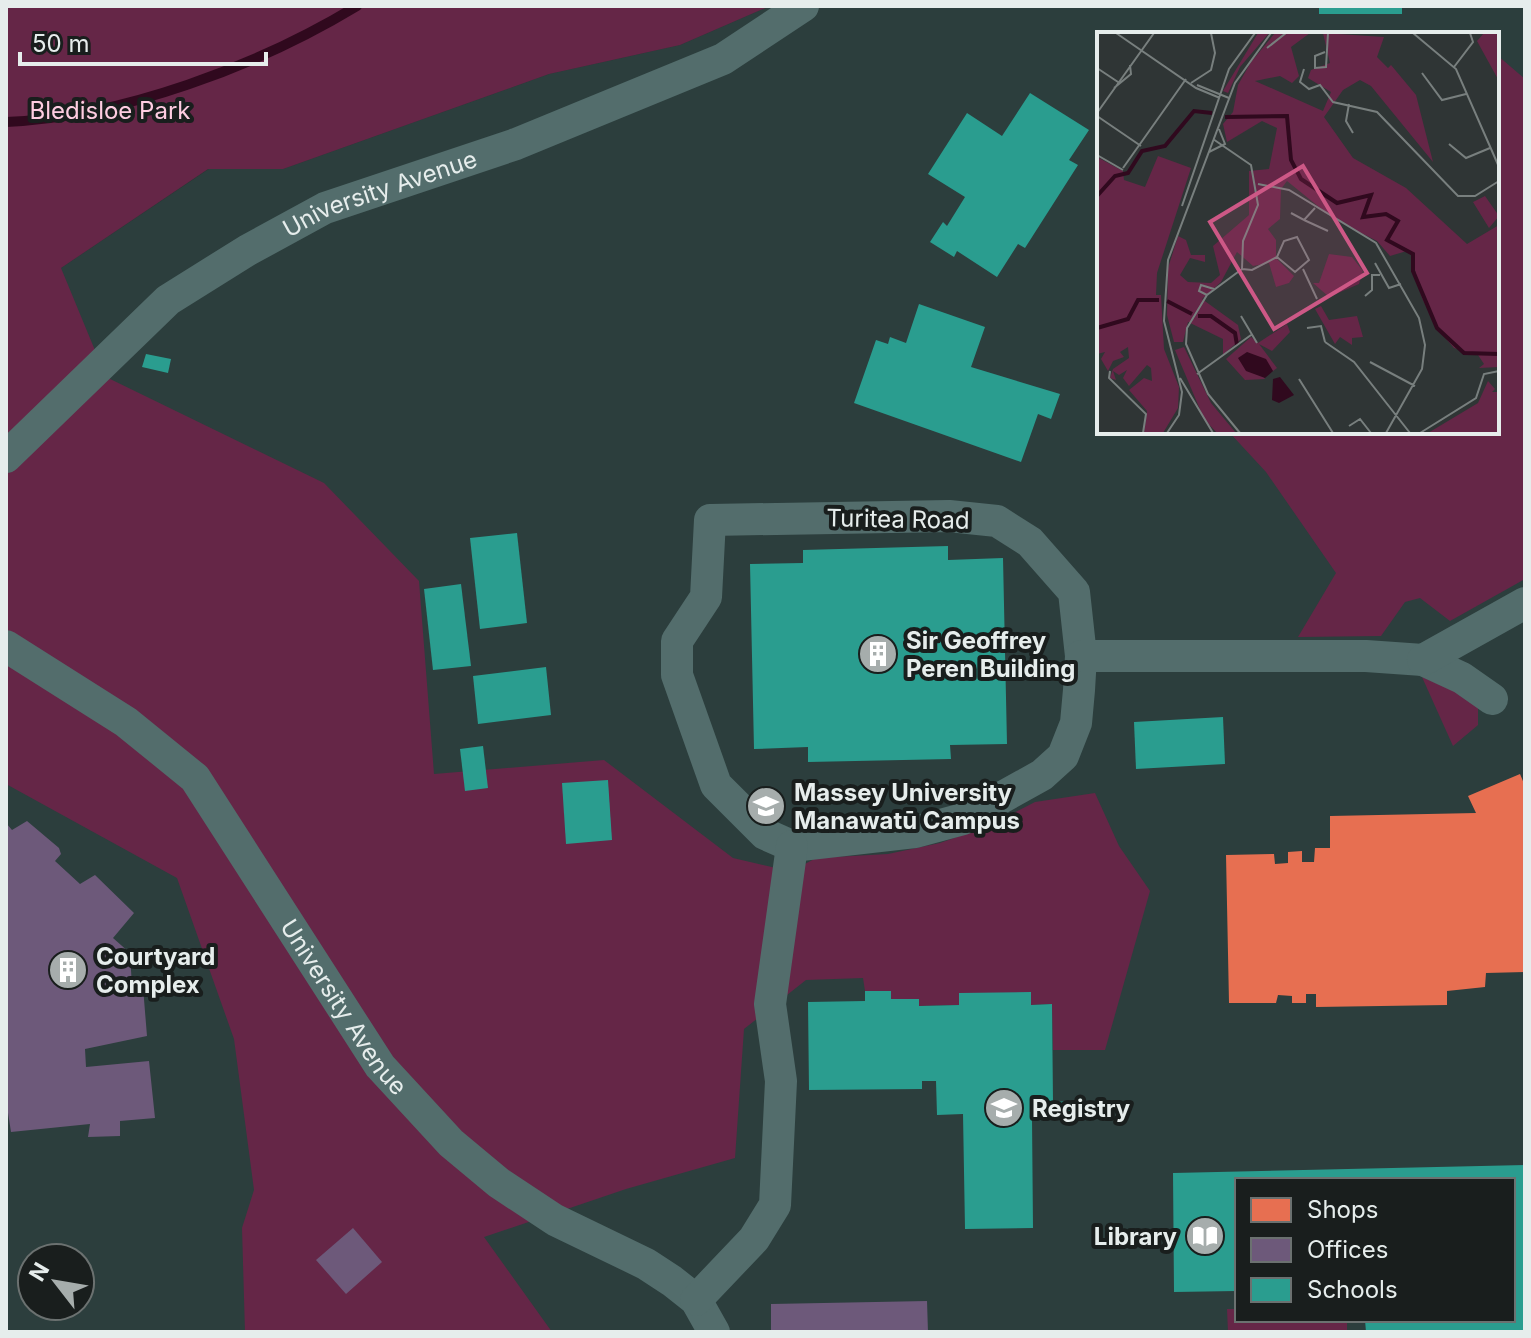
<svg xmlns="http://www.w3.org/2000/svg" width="1531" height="1338" viewBox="0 0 1531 1338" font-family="Inter,sans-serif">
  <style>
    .built { fill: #2c3e3d; fill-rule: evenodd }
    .green { fill: #652647 }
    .shops { fill: #e76f51 }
    .offices { fill: #6d597a }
    .schools { fill: #2a9d8f }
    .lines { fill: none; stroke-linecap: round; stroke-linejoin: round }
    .stream { stroke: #30091e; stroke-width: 10 }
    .street { stroke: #536d6c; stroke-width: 32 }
    .labels { text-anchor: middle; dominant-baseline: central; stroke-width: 8; stroke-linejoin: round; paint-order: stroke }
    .park-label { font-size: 24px; fill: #fecde1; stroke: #191e1d }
    .street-label { font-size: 24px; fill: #e6edec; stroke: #191e1d }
    .poi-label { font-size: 24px; font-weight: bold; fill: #e6edec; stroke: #191e1d; text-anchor: start }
    .inset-river { fill: none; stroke: #30091e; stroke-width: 4 }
    .inset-road { fill: none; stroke: #787f7e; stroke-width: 2 }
    .view { fill: #cd5886; fill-opacity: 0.15; stroke: #cd5886; stroke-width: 4 }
    .inset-edge { fill: none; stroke: #e6edec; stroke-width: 4 }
  </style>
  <rect width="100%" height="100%" fill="#2f3535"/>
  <!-- built -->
  <path class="built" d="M770,6H1525V1332H6V232L61,268L209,169H283L549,74L680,45ZM1099,34H1497V432H1099ZM1237,1180H1513V1320H1237ZM32,1258H80V1306H32Z"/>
  <!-- green -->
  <g class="green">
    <path d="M6,6H770L680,45L549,74L283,169H208L61,268L106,377L324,483L419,581L434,774L604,760L733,858L802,874L805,864L816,858L888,854L940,843L988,826L1035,802L1095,793L1119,846L1150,891L1105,1050H1053L1052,1004L1031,1005V993H959V1005L919,1006V999H891V991H865L863,978L806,980L744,1029L735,1158L626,1189L484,1237L552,1332H245L242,1228L254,1190L234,1039L177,878L6,784Z"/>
    <path d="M1497,55L1525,79V579L1450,621L1420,598L1405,602L1381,636L1298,637L1336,573L1266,472L1229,432H1497Z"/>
    <path d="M1422,677L1478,701V725L1453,746Z"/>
    <path d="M1227,1309H1237V1320H1347V1332H1228Z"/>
  </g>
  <!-- shops -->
  <path class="shops" d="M1520,774L1525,786V972L1486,973L1485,987L1447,991V1005L1316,1007V994H1306V1003H1292V996L1278,995L1276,1003H1229L1226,855L1274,854L1275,864L1288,863V852L1302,851V862H1314L1315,848H1330V816L1476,813L1468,796Z"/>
  <!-- offices -->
  <g class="offices">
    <path d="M27,821L59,848L61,854L55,861L80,884L95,875L134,913L113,938L130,953L132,987H143L147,1036L85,1049L86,1067L149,1061L155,1118L120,1121V1136L88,1137L90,1124L11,1132L6,1100V823L12,830Z"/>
    <path d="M353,1228L382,1262L346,1294L316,1260Z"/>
    <path d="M927,1301L928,1332H771V1304Z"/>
  </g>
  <!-- schools -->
  <g class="schools">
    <rect x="1319" y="6" width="83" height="8"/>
    <path d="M1030,93L1089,130L1069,160L1078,165L1025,248L1018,244L997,277L957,251L954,257L930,242L943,222L947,226L965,197L928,174L967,113L1002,136Z"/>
    <path d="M919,304L985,327L971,367L1060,394L1051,419L1038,414L1021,462L854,403L876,340L888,344L890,337L906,343Z"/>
    <path d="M146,354L171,359L168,373L142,367Z"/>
    <path d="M517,533L527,623L480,629L470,538Z"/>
    <path d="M948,546V560L1003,558L1007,744L950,745L951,759L808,762V747L754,749L750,564L803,563V550Z"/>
    <path d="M461,584L471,666L433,670L424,589Z"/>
    <path d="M546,667L551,715L478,724L473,676Z"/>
    <path d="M1223,717L1225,764L1136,769L1134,722Z"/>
    <path d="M483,746L488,788L465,791L460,749Z"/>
    <path d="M608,780L612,840L566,844L562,783Z"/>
    <path d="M865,991H891V999H919V1006L959,1005V993L1031,992V1005L1052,1004L1053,1102L1072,1101V1117L1032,1118L1033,1228L965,1229L963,1114L937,1115L936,1081H922V1089L809,1090L808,1002L865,1001Z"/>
    <path d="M1525,1165V1332H1366L1365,1320H1513V1180H1237V1291L1174,1292L1173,1173Z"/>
  </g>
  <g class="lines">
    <!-- stream -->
    <path class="stream" d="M6,122C122,117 258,66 357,6"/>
    <!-- street -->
    <g class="street">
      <path id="s1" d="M6,457L168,300L248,250L325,208L516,144L723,59L803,6"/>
      <path d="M949,516L997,521L1030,542L1074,592L1081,656L1079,690L1076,723L1063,756L1042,775L963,819L915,832L792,846L765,834L716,785L677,675V641L706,597L710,520Z"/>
      <path id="s2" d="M6,646L126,722L195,778L380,1066L451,1143L499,1183L555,1220L646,1264L672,1281L696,1300L714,1332"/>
      <path d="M1081,656H1366L1423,660L1462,678L1492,699"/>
      <path d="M1423,660L1525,603"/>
      <path d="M696,1300L754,1239L775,1205L781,1081L770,1004L792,846"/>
    </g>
  </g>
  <!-- icons -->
  <defs>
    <g id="building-disc" transform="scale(2)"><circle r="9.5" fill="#a6adac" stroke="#191e1d"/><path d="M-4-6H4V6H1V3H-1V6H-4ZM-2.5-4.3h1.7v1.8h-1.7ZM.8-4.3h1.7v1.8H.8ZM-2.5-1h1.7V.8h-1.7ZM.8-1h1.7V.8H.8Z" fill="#fff"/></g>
    <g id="university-disc" transform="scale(2)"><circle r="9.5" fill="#a6adac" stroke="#191e1d"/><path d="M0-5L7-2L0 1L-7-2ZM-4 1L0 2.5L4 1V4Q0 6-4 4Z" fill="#fff"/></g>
    <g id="library-disc" transform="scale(2)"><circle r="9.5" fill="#a6adac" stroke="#191e1d"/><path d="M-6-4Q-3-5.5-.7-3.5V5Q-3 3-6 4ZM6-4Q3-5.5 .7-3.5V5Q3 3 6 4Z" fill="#fff"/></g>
  </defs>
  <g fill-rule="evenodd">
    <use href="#building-disc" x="878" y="654"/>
    <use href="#university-disc" x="766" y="806"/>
    <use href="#building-disc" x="68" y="970"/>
    <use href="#university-disc" x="1004" y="1108"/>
    <use href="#library-disc" x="1205" y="1236"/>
  </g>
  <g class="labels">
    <!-- park labels -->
    <g class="park-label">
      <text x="110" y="110">Bledisloe Park</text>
    </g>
    <!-- street labels -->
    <g class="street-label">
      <text stroke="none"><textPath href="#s1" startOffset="464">University Avenue</textPath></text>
      <text transform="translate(898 519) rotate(1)">Turitea Road</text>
      <text stroke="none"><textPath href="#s2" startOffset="504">University Avenue</textPath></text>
    </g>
    <!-- poi labels -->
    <g class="poi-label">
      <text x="906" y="640">Sir Geoffrey<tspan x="906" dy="28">Peren Building</tspan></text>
      <text x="794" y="792">Massey University<tspan x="794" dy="28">Manawatū Campus</tspan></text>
      <text x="96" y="956">Courtyard<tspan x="96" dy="28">Complex</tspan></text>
      <text x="1032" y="1108">Registry</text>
      <text x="1177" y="1236" text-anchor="end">Library</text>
    </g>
  </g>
  <!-- overview -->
  <g transform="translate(1097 32)">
    <rect width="402" height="402" fill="#2f3535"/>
    <path d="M161,1H172L143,35L131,61L126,59ZM178,1H213L194,15L202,44L195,51L183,44L158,49L226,79L234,60L211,46L214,38L233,31L226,1L287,5L280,25L291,36L294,33L319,63L336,130L274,54L263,48L246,58L227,85L256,126L309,156L370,212L402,193V335L382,336L387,332L381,323L357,316L340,296L325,266L313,218L293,224L280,209L238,188L190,149L184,157L183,187L171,197L179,208V226L197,244L192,251L179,255L172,231L156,234L140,220L124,250L105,267L141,293L144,307L126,323V307L91,290L86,310H77L70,283L71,236L81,204L89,208L94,223H108V230L93,226L83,243L91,250L114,251L123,243L116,214L152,183V139L172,137L180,96L165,89L130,110L126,92L136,80L141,53L154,30ZM387,1H402V49L380,9ZM61,124L94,136L60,241L59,263H64L67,317L82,355L81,376L66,401H47L50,379L32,358L47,346L55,349L54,336L50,333L32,354L26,346L30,338L22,343L16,339L19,348L13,346L16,337L32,326L31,315L23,320L27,325L16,329L11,339L4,327L8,320L0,322V125L26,139L27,148L48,155ZM388,164L402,184L392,196L376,170ZM232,222L255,225L266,239L262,252L232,265L216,251H222ZM224,274L232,288L260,284L266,305L255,306V313L243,305L238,312L218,277ZM190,292L193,300L175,319L162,312L180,336L176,339L150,320L168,347L148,348L129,327L154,305L161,311ZM87,315L114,371L139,401H120L107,387L78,318ZM391,349L398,357L395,360H402V401H331L381,371Z" fill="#652647"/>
    <path d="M150,320L169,327L176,339L168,346L149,339L141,326ZM183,345L197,363L182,371L175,368L176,347Z" fill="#30091e"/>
    <path class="inset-river" d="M128,85L190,84L194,128L204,147L240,171L274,163L266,185L289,182L301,189L290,208L316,222V239L340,296L367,321L402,322M0,164L18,144L31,141L45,119L68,114L97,79L115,81M70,269L95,282M101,284H114L138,301L140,313M0,296L31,287L41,268H62"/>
    <path class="inset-road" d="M19,1L99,56L123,66M316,1L359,37L402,135M170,16L189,1M228,20L218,24V36L229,35L231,1M357,35L376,10L373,1M0,36L21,50M207,37L203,50L212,57L223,53L236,70L280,80L361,164H378L402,149M325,41L345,68L369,62M94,51L114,38L118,21L114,1M100,53L132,66M17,56L34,42L33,33M252,72L249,89L256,101M0,81L57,1M0,84L44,114M116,107L154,133L161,173L146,209L145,237L110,263L90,296L89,312L111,362L143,401M352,112L369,126L393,116M112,120L128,112L122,97M0,123L26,138M26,136L89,47M161,152L192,158L279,211L322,286L328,313L325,337L289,401M85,174L132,37L158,1M194,181L207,188L218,176M207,188L231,199M278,231L292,256L304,252M145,237L155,238L180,225L187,209L200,205L212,228L198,240L180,225M206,237L220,267M110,263L102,259L104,253L117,257M268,264L275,258V243H283M144,284L160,311M210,296L224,294L228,310M228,310L257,330L313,401M273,330L318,354M13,339L12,346L49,382L46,401M100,342L154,303M83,346L116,401M202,347L236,401M252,394L263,387L274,401M70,401L82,383L85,360L67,289L71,228L138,51L174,1M323,401L379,366L387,342L402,339"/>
    <path class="view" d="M206,134L270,241L177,297L113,190Z"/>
    <rect width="402" height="402" class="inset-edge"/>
  </g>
  <!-- border -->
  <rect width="1531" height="1338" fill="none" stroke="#e6edec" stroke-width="16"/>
  <!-- legend -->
  <rect x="1235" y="1178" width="280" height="144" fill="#191e1d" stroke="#6b7170" stroke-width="2"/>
  <rect x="1251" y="1198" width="40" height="24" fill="#e76f51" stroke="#6b7170" stroke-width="2"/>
  <text x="1307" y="1218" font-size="24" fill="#e6edec">Shops</text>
  <rect x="1251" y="1238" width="40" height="24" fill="#6d597a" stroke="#6b7170" stroke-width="2"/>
  <text x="1307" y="1258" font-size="24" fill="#e6edec">Offices</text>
  <rect x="1251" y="1278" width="40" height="24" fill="#2a9d8f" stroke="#6b7170" stroke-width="2"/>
  <text x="1307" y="1298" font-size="24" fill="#e6edec">Schools</text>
  <!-- north arrow -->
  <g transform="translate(56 1282) rotate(301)"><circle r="38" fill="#191e1d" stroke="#6b7170" stroke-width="2"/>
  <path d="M0-6L14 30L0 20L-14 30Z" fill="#a6adac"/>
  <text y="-12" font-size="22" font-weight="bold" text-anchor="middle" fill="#e6edec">N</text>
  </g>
  <!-- scale -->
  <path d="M20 52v12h246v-12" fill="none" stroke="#e6edec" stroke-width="4"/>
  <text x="32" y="52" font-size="24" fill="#e6edec" stroke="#191e1d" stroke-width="6" paint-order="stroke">50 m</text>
</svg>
